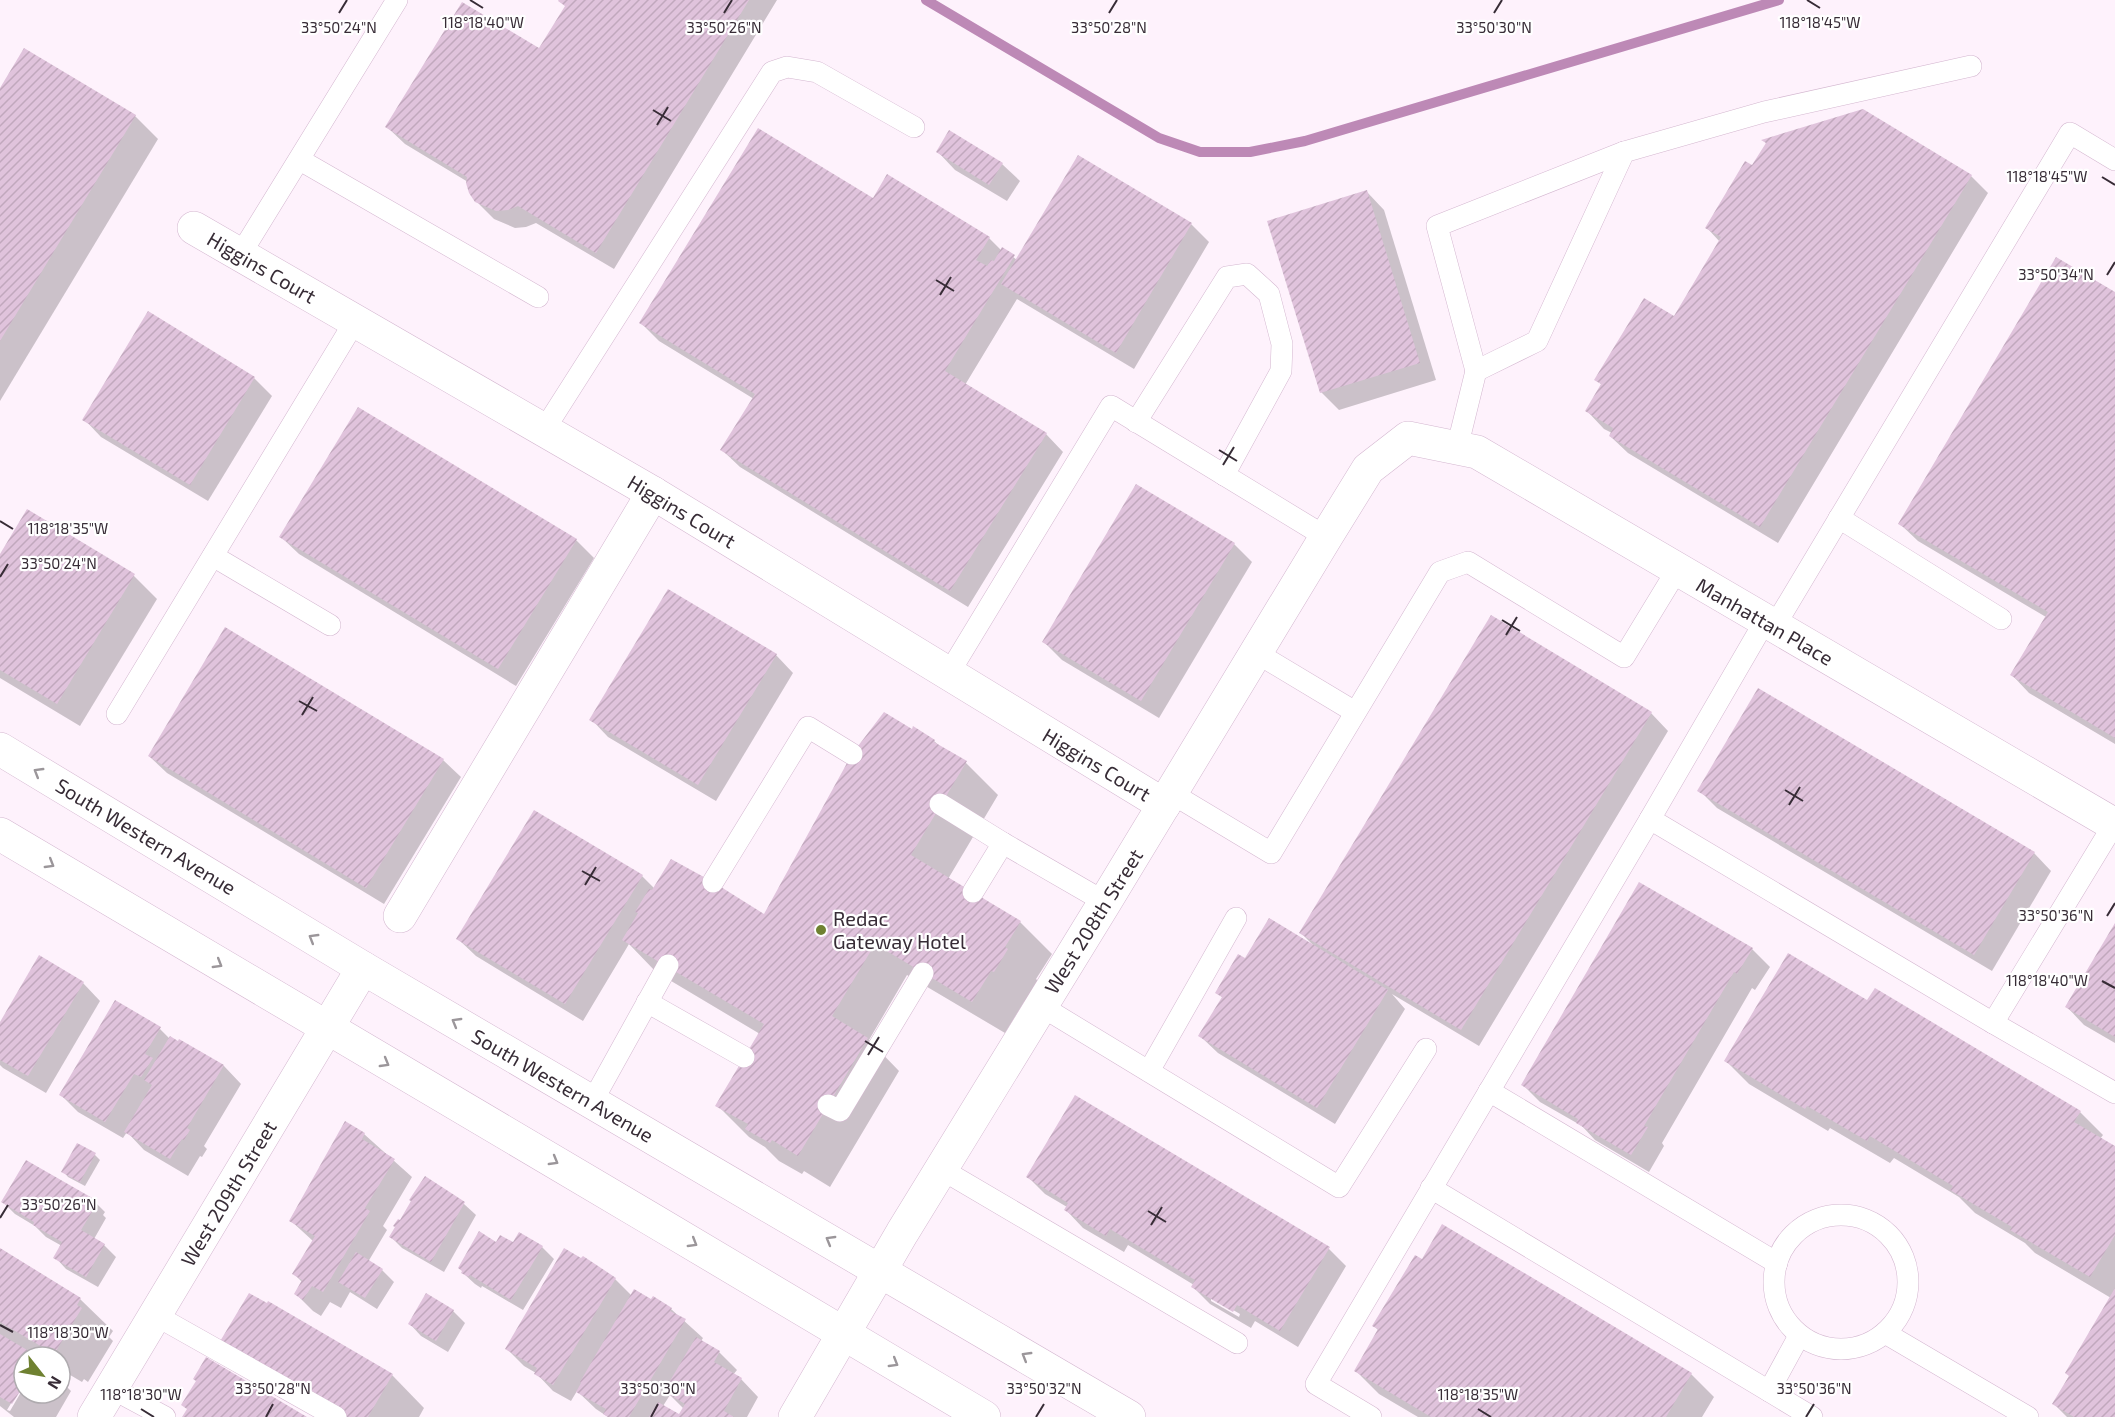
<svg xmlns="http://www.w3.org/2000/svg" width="2115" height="1417" viewBox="0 0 2115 1417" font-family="'Exo 2',sans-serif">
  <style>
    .shadow { fill: #0003; fill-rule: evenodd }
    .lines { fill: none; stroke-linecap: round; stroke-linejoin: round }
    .stream { stroke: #bd89b6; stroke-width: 10 }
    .building { fill: url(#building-hatch) }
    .lane-casing { stroke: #d4b7d0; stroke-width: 22 }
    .street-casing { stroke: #d4b7d0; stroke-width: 34 }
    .primary-casing { stroke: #d4b7d0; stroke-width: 34 }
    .lane { stroke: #fff; stroke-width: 21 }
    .street { stroke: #fff; stroke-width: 33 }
    .primary { stroke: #fff; stroke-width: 33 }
    .oneway { stroke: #9b969a }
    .ticks { fill: none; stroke: #372c36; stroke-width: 2 }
    .poi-dot { fill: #6f8131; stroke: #fff; stroke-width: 2 }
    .labels { text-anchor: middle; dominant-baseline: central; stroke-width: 4.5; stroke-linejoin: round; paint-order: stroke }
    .street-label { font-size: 20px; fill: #372c36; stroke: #fff }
    .poi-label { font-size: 20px; fill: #372c36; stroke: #fff; text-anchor: start }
    .ticks-label { font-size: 15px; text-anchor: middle; fill: #372c36; stroke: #fff; stroke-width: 4.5; stroke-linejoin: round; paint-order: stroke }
  </style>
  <defs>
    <pattern id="building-hatch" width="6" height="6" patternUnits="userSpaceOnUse" patternTransform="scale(1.5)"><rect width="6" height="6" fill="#e0c3dc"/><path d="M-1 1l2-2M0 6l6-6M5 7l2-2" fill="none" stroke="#c1a8bd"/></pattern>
  </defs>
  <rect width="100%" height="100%" fill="#fef2fc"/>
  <!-- shadow -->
  <g class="shadow">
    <path d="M561,0H777L614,269L536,223L526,227L515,228L494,219L476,201L468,182L405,144L387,127L540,50L566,7Z"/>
    <path d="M0,91L135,116L158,139L0,401Z"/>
    <path d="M938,152L1002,164L1020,181L1007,201L955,170Z"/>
    <path d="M1078,157L1191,224L1209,242L1134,369L1017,299L965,385L1046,434L1063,452L968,607L740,467L722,450L754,399L659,341L641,323L873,200L989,238L1002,251L1003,249L1017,260Z"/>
    <path d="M1753,168L1971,176L1988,193L1778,543L1628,453L1610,436L1612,433L1604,429L1587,411L1602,385L1596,380L1674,318L1720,242L1707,228Z"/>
    <path d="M1367,192L1384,210L1436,380L1339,410L1321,392Z"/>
    <path d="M2115,294V744L2029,693L2012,675L2046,617L1918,541L1900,524Z"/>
    <path d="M148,314L254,378L272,396L208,501L101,437L84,419Z"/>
    <path d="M358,409L576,540L594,558L516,686L299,554L281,537Z"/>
    <path d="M1234,544L1252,562L1159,718L1062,660L1044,642Z"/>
    <path d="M0,557L134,576L157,599L80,726L0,678Z"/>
    <path d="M776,655L793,673L716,801L608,737L591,719Z"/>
    <path d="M1651,713L1668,731L1479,1046L1392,994L1405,1009L1335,1124L1218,1053L1200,1036L1223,998L1217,993L1245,960L1314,946L1301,933Z"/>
    <path d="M912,731L934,741L942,748L966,763L998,795L948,879L1020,922L1052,954L1036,979L1039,982L1026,1003L1024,1002L1005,1033L907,975L869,1040L899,1071L830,1187L804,1171L802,1174L779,1161L765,1147L749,1137L717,1105L760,1034L656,972L629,944L583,1021L476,956L458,939L642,876L655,889L765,916Z"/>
    <path d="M149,756L443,760L461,777L384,904L167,773Z"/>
    <path d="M1699,790L2034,853L2051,871L1992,971L1717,808Z"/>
    <path d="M2115,926V1043L2084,1025L2067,1007Z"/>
    <path d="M1752,949L1770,967L1755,990L1752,988L1662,1143L1664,1146L1649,1172L1595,1140L1582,1126L1540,1102L1523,1085Z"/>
    <path d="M83,983L100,1001L46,1093L3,1068L0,1065V1024Z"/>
    <path d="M1868,1002L2080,1112L2103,1135L2100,1139L2115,1148V1417H2067L2054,1404L2111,1298L2035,1253L2025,1243L1975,1213L1959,1197L1894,1158L1890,1163L1830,1128L1828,1131L1749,1084L1726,1061Z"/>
    <path d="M160,1029L170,1039L179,1043L180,1041L224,1066L241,1084L204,1146L207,1149L202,1157L200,1156L188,1176L144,1150L127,1132L123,1138L78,1112L61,1095Z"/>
    <path d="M346,1123L364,1134L412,1177L383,1226L387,1230L368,1262L382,1270L394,1282L377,1309L350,1292L341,1308L330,1302L321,1316L313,1311L296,1294L302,1282L294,1274L313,1241L290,1220Z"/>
    <path d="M95,1155L100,1160L85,1186L68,1177L63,1171Z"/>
    <path d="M1028,1177L1329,1249L1346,1266L1298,1347L1255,1321L1251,1328L1210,1304L1193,1287L1194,1285L1128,1245L1124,1252L1083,1228L1066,1210L1067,1207L1045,1194ZM1211,1297L1240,1314L1239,1317L1211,1301Z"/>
    <path d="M425,1178L464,1204L476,1215L444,1272L402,1248L391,1237Z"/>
    <path d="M93,1200L105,1212L103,1215L106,1218L94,1239L104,1245L116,1257L98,1287L66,1269L55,1257L62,1246L46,1237L35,1226L15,1214L3,1202Z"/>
    <path d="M513,1244L542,1247L554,1259L523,1310L482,1286L481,1288L475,1284L463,1273Z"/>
    <path d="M0,1249L80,1299L113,1331L109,1337L113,1341L88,1382L84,1379L82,1382L60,1369V1357L37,1355V1357H24V1382L7,1410L10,1411L24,1387V1393H60V1380L71,1391L56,1417H14L0,1406Z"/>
    <path d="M615,1279L632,1296L671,1309L703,1338L701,1341L719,1352L737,1370L733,1375L741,1379L758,1397L747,1417H608L596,1409L577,1391L571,1401L553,1391L536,1373L524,1366L507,1349ZM670,1395L684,1409L680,1416L663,1406Z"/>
    <path d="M453,1311L465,1323L448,1352L421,1336L410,1324Z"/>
    <path d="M1374,1326L1691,1374L1714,1397L1702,1417H1418L1379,1394L1356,1371L1379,1331Z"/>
    <path d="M392,1375L424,1408L419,1417H325Z"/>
  </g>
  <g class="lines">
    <!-- stream -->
    <path class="stream" d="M926,0L1159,138L1200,152H1250L1305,141L1779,0"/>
  </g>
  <!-- building -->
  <g class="building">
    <path d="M559,0H749L596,253L518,206L508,210L496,211L475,202L469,193L466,183L467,177L385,127L462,2L539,48L565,6L558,1Z"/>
    <path d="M24,48L136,115L0,341V88Z"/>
    <path d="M1863,109L1972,175L1760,527L1609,436L1613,428L1585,411L1601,384L1594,380L1644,298L1674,316L1721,237L1705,228L1745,161L1752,165L1766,143L1761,140Z"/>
    <path d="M758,128L873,198L887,174L990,237L976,260L987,266L991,260L994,261L1002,247L1015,255L945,371L1047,433L950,591L720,450L755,394L639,323Z"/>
    <path d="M949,130L1003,163L989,185L936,152Z"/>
    <path d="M1078,155L1192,223L1116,353L1001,284Z"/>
    <path d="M1367,190L1420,363L1320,393L1267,221Z"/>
    <path d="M2056,257L2115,292V738L2010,675L2048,612L1898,524Z"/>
    <path d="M148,311L255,377L190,485L82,420Z"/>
    <path d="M358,407L577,539L498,669L279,537Z"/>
    <path d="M1136,484L1235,543L1141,701L1042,642Z"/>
    <path d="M27,509L135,574L57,704L0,670V554Z"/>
    <path d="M668,589L777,654L698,785L589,720Z"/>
    <path d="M1491,615L1652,712L1461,1030L1299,933Z"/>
    <path d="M225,627L444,759L366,888L148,756Z"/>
    <path d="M1758,688L2035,852L1974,955L1697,791Z"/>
    <path d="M884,712L912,729L913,726L935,740L934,742L967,761L911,855L1021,921L1005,947L1008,949L994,972L991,971L972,1002L875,944L832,1016L868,1038L798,1156L772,1140L770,1143L745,1129L748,1124L715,1106L764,1024L622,940L638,913L635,912L649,889L652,890L671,859L713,882L764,914L852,754Z"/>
    <path d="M534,810L643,875L565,1004L456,939Z"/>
    <path d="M1639,882L1753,948L1737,974L1734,972L1644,1126L1648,1127L1631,1155L1576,1123L1578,1119L1521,1085Z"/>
    <path d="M1269,918L1388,990L1317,1108L1198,1036L1222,997L1215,993L1238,954L1245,958Z"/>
    <path d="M2115,923V1037L2065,1007Z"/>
    <path d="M1788,953L1867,1000L1875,988L2081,1111L2074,1122L2115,1146V1235L2090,1277L2010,1230L2012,1227L1950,1190L1953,1186L1870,1136L1867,1141L1807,1106L1805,1109L1724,1061Z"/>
    <path d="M39,955L84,982L28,1076L0,1060V1022Z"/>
    <path d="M115,1000L161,1027L145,1054L153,1058L141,1077L134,1074L105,1122L59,1095Z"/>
    <path d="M170,1036L178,1041L179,1039L224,1065L187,1128L190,1130L184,1140L182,1139L170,1159L124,1132L152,1085L144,1080Z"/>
    <path d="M1075,1095L1330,1247L1280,1331L1237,1305L1233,1312L1191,1287L1195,1280L1110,1229L1106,1236L1064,1210L1068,1203L1026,1177Z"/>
    <path d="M345,1121L365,1133L362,1139L395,1159L365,1208L370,1211L323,1292L312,1286L303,1300L294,1294L302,1280L292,1274L315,1236L289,1221Z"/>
    <path d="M77,1143L96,1153L80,1182L61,1172Z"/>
    <path d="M26,1160L94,1199L92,1203L96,1205L81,1230L105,1244L86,1277L53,1258L62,1242L33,1225L34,1222L1,1202Z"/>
    <path d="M425,1176L465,1202L431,1262L389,1237L395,1227L393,1226L398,1219L400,1220L411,1201L409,1200Z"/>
    <path d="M1442,1224L1692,1373L1666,1417H1431L1354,1371L1378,1329L1372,1326L1415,1255L1422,1259Z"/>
    <path d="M479,1231L496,1242L500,1235L513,1242L519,1232L543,1246L511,1300L470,1275L469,1277L461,1273L462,1271L458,1268Z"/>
    <path d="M0,1248L81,1298L77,1305L82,1308L56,1351L51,1348L49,1351L0,1322Z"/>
    <path d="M564,1248L581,1258L583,1256L616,1278L553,1385L534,1374L537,1368L505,1349Z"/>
    <path d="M356,1252L383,1269L365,1298L338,1282Z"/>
    <path d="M2115,1288V1417H2074L2052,1404L2069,1376L2065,1373Z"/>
    <path d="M634,1289L651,1299L653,1296L672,1308L670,1311L686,1319L629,1417H608L603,1414L606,1409L576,1392L581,1383L580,1382Z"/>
    <path d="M249,1293L267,1303L268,1301L393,1374L368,1417H345L219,1343Z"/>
    <path d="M426,1293L454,1310L436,1341L408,1324Z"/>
    <path d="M0,1334L39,1357H24V1385L12,1404L0,1397Z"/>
    <path d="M696,1337L720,1351L714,1362L742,1378L724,1411L734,1417H649L658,1402L679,1414L685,1404L664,1391Z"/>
    <path d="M206,1357L307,1417H182L187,1409L181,1405L196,1381L193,1379Z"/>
  </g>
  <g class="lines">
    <!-- lane casing -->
    <g class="lane-casing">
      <g id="lane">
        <path d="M300,160L538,297"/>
        <path d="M240,255L397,0"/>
        <path d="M1476,371L1437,226L1624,152"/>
        <path d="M1136,422L1227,277L1247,274L1269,294L1282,344L1281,371L1224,475"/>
        <path d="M544,430L772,72L787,67L817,72L914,127"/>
        <path d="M1457,448L1476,371L1537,341L1624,152L1764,112L1971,66"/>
        <path d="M1839,518L2001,619"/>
        <path d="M213,556L330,625"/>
        <path d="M1765,621L1650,819L1993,1023L2114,824"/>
        <path d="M1774,627L2070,133L2115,160"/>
        <path d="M1255,652L1355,712"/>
        <path d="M949,673L1111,406L1326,537"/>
        <path d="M117,714L355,321"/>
        <path d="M1171,793L1271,853L1440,572L1468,562L1624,657L1677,570"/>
        <path d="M940,804L1003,843L1105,902"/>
        <path d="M713,882L808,727L852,754"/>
        <path d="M973,892L1003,843"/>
        <path d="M647,1002L744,1057"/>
        <path d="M1041,1006L1339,1187L1426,1049"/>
        <path d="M1993,1023L2115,1093"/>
        <path d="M1149,1071L1236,918"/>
        <path d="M1489,1091L1777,1263"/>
        <path d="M592,1102L668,965"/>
        <path d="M828,1105L840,1111L923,973"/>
        <path d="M941,1169L1237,1343"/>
        <path d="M1431,1188L1812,1417"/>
        <circle cx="1841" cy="1282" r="67"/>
        <path d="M155,1315L336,1417"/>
        <path d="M1885,1333L2028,1417"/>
        <path d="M111,1388L165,1417"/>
        <path d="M1769,1391L1799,1336"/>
        <path d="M1371,1417L1316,1384L1650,819"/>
      </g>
    </g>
    <!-- street casing -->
    <g class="street-casing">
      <g id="street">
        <path d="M194,228L653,493L1164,805"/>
        <path d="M400,916L653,493"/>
        <path d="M94,1417L363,968"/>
        <path d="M795,1417L902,1233L1105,902L1326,537L1368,469L1408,438L1477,452L2115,825"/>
      </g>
    </g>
    <!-- primary casing -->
    <g class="primary-casing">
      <g id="primary">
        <path d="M0,749L363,968L1129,1417"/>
        <path d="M0,834C327,1029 657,1221 984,1417"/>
      </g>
    </g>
    <!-- lane -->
    <use href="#lane" class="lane"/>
    <!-- street -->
    <use href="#street" class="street"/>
    <!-- primary -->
    <use href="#primary" class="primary"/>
  </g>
  <!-- one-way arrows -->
  <defs><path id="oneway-chevron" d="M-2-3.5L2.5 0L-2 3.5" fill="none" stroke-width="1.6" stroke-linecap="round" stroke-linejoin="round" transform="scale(1.5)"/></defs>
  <g class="oneway">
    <use href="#oneway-chevron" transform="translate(38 772) rotate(-149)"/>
    <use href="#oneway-chevron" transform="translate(50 864) rotate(31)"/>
    <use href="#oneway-chevron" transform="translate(313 938) rotate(-149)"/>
    <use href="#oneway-chevron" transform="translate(218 964) rotate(31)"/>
    <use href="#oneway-chevron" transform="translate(456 1022) rotate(-150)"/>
    <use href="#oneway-chevron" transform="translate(385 1063) rotate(30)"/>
    <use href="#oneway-chevron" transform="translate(554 1161) rotate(30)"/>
    <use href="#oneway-chevron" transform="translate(830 1240) rotate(-150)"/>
    <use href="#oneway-chevron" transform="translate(693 1243) rotate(31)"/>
    <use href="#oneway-chevron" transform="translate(1026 1356) rotate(-149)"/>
    <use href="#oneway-chevron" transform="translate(894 1363) rotate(31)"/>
  </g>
  <!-- ticks -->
  <path class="ticks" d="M470,0L483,8M1807,0L1820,8M339,13L347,0M724,13L732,0M1109,13L1117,0M1494,13L1502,0M653,110L671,121M657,125L668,107M2102,177L2115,185M2107,275L2115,262M936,280L954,291M940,295L951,277M1219,450L1237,461M1223,465L1234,447M0,521L13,529M0,577L8,564M1502,620L1520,631M1506,635L1517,617M299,701L317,711M302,715L313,697M1785,790L1803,801M1789,805L1800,787M582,871L600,881M585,885L596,867M2107,916L2115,903M2102,981L2115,988M865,1041L883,1052M868,1055L879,1037M1148,1211L1166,1222M0,1218L8,1205M1151,1225L1162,1207M0,1325L13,1332M141,1409L154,1417M1478,1409L1491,1417M266,1417L273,1404M651,1417L658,1404M1036,1417L1044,1404M1806,1417L1814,1404"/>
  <!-- markers -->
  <circle class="poi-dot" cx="821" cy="930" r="6"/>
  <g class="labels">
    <!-- street labels -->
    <g class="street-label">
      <text transform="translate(262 267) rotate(30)">Higgins Court</text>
      <text transform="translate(682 511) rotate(31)">Higgins Court</text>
      <text transform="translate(1765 621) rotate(30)">Manhattan Place</text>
      <text transform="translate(1097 764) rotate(31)">Higgins Court</text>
      <text transform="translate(146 836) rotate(31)">South Western Avenue</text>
      <text transform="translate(1093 921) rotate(-58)">West 208th Street</text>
      <text transform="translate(563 1085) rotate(30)">South Western Avenue</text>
      <text transform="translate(228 1193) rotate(-59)">West 209th Street</text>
    </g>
    <!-- poi labels -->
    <g class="poi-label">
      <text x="833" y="918">Redac<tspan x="833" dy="23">Gateway Hotel</tspan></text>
    </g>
  </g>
  <g class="ticks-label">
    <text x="483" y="28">118°18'40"W</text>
    <text x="1820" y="28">118°18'45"W</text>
    <text x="724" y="33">33°50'26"N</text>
    <text x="1109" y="33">33°50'28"N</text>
    <text x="1494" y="33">33°50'30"N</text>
    <text x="339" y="33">33°50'24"N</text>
    <text x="2047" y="182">118°18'45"W</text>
    <text x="2056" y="280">33°50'34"N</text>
    <text x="68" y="534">118°18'35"W</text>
    <text x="59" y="569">33°50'24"N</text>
    <text x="2056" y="921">33°50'36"N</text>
    <text x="2047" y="986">118°18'40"W</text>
    <text x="59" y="1210">33°50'26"N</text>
    <text x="68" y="1338">118°18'30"W</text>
    <text x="273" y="1394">33°50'28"N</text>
    <text x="658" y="1394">33°50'30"N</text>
    <text x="1044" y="1394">33°50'32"N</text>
    <text x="1814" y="1394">33°50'36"N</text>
    <text x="141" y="1400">118°18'30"W</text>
    <text x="1478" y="1400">118°18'35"W</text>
  </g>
  <!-- north arrow -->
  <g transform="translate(42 1375) rotate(121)"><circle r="28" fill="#ffffff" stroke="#afabaf" stroke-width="1.5"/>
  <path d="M0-4.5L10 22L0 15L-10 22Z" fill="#6f8131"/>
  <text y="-9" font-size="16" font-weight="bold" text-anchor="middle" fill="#372c36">N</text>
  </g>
</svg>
